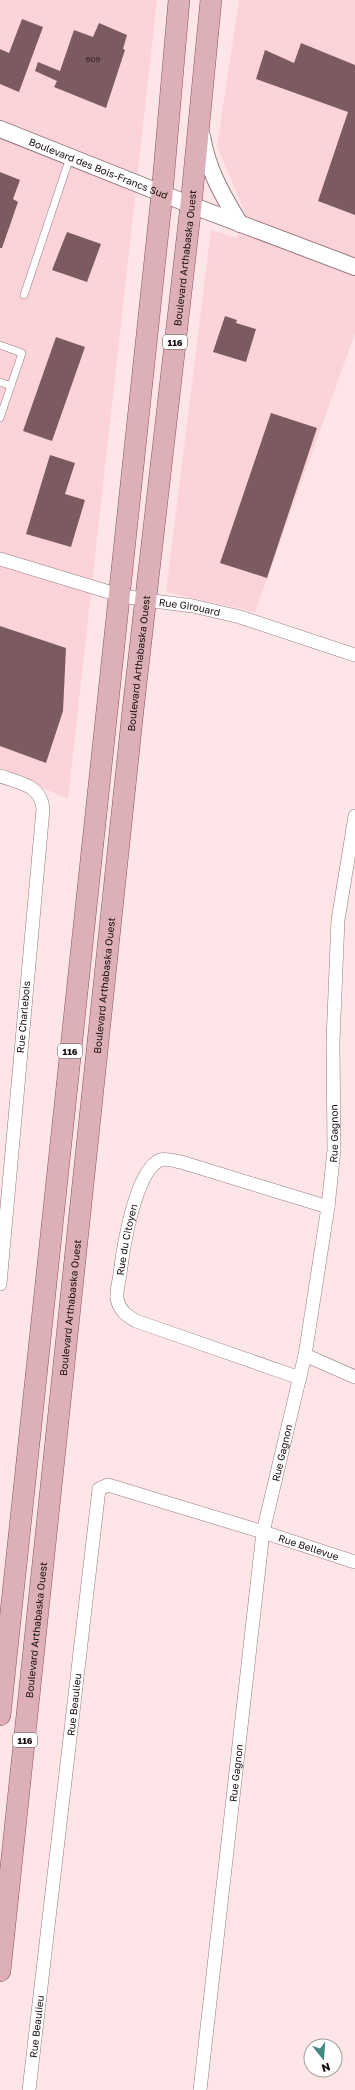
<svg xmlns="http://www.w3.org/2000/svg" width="355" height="2090" viewBox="0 0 355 2090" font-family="'Golos Text',sans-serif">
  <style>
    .built { fill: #fbd3d8 }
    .building { fill: #7c5b60 }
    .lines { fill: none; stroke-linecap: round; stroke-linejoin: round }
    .service-casing { stroke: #957a7e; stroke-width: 8 }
    .minor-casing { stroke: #957a7e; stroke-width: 14 }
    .tertiary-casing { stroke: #957a7e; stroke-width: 18 }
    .primary-casing { stroke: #88535c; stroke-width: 22 }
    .service { stroke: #fff; stroke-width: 7 }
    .minor { stroke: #fff; stroke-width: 13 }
    .tertiary { stroke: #fff; stroke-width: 16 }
    .primary { stroke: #ddafb7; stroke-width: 21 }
    .labels { text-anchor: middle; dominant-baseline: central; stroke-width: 3; stroke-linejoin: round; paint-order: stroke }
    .number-label { font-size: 8px; fill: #302022 }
    .shield { fill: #fff; stroke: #5c5556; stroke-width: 1 }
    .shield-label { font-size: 9px; font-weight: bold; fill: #160c0d }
    .street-label { font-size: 10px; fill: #160c0d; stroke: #fff }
  </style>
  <rect width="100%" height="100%" fill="#fee5e8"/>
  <!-- built -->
  <g class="built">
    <path d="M0,0H157L68,799L0,769Z"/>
    <path d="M239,0H355V333L255,612L166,592L211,230L237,238L244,210L217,146Z"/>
  </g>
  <!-- building -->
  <g class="building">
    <path d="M22,19L43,27L19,92L0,84V49L9,53Z"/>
    <path d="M99,23L127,35L123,49L125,50L106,108L54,87L57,81L35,71L38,62L60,71L74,30L93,37Z"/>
    <path d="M301,43L355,65V215L318,201L348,112L256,79L265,50L294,63Z"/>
    <path d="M0,172L20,180L13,199L18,202L2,248H0Z"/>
    <path d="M67,232L101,244L87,282L52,270Z"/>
    <path d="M225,316L237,320L236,323L256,329L246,362L213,352Z"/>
    <path d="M56,337L85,347L52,441L23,431Z"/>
    <path d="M271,413L317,428L267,578L220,563Z"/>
    <path d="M50,455L75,463L65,494L85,500L71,547L26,534Z"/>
    <path d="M0,626L66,648L63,711L46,763L0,746Z"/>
  </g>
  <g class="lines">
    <!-- service casing -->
    <g class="service-casing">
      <g id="service">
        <path d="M24,295L70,157"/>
        <path d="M0,345L22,353L0,418"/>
        <path d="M0,382L11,386"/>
      </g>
    </g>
    <!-- minor casing -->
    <g class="minor-casing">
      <g id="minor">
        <path id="s1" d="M0,559L119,595L146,600L193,606L240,617L355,655"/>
        <path d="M0,776C20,783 41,785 43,809L0,1284"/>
        <path d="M305,1355L355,1377"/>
        <path id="s2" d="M300,1378L136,1321C126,1315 120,1311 117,1299C116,1291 119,1282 120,1274C123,1249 135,1171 160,1160C166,1158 175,1161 181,1162L328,1207"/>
        <path id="s3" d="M29,2090L99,1489L108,1485L263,1532L355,1562"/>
        <path id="s4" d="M200,2090L263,1532L305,1355L328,1207L334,1150L333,1041L338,920L355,816"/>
      </g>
    </g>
    <!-- tertiary casing -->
    <g class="tertiary-casing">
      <g id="tertiary">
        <path id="s5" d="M0,129L191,205L355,267"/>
        <path d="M202,136C207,169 223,196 240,224"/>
      </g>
    </g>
    <!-- primary casing -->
    <g class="primary-casing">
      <g id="primary">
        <path d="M0,1715L162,194L179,0"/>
        <path id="s6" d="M0,1971L133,710L191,205L211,0"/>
      </g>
    </g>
    <!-- service -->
    <use href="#service" class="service"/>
    <!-- minor -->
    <use href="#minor" class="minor"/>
    <!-- tertiary -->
    <use href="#tertiary" class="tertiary"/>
    <!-- primary -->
    <use href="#primary" class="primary"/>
  </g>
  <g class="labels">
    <!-- number labels -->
    <g class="number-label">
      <text x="93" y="59">609</text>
    </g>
    <!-- shield labels -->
    <g class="shield">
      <rect x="163" y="335" width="24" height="14" rx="3"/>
      <rect x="58" y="1044" width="24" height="14" rx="3"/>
      <rect x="13" y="1733" width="24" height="14" rx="3"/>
    </g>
    <g class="shield-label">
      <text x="175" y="342">116</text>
      <text x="70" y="1051">116</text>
      <text x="25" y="1740">116</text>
    </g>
    <!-- street labels -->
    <g class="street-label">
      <text stroke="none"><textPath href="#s5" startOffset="106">Boulevard des Bois-Francs Sud</textPath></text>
      <text stroke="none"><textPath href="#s6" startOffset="1723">Boulevard Arthabaska Ouest</textPath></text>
      <text stroke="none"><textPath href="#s1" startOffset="196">Rue Girouard</textPath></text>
      <text stroke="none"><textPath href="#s6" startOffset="1315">Boulevard Arthabaska Ouest</textPath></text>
      <text stroke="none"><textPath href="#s6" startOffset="991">Boulevard Arthabaska Ouest</textPath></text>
      <text transform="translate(23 1017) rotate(-85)">Rue Charlebois</text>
      <text stroke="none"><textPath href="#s4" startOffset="967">Rue Gagnon</textPath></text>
      <text stroke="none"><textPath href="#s2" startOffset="264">Rue du Citoyen</textPath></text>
      <text stroke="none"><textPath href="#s6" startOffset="667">Boulevard Arthabaska Ouest</textPath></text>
      <text stroke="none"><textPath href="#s4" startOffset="643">Rue Gagnon</textPath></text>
      <text stroke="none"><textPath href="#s3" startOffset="825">Rue Bellevue</textPath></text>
      <text stroke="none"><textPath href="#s6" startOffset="343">Boulevard Arthabaska Ouest</textPath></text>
      <text stroke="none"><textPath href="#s3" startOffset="388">Rue Beaulieu</textPath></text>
      <text stroke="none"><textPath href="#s4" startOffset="319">Rue Gagnon</textPath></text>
      <text stroke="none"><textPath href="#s3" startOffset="64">Rue Beaulieu</textPath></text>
    </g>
  </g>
  <!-- north arrow -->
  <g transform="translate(323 2058) rotate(163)"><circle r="19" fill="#ffffff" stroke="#a29e9e"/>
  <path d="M0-3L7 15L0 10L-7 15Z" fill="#438a84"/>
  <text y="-6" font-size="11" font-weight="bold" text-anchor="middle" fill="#160c0d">N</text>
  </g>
</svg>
